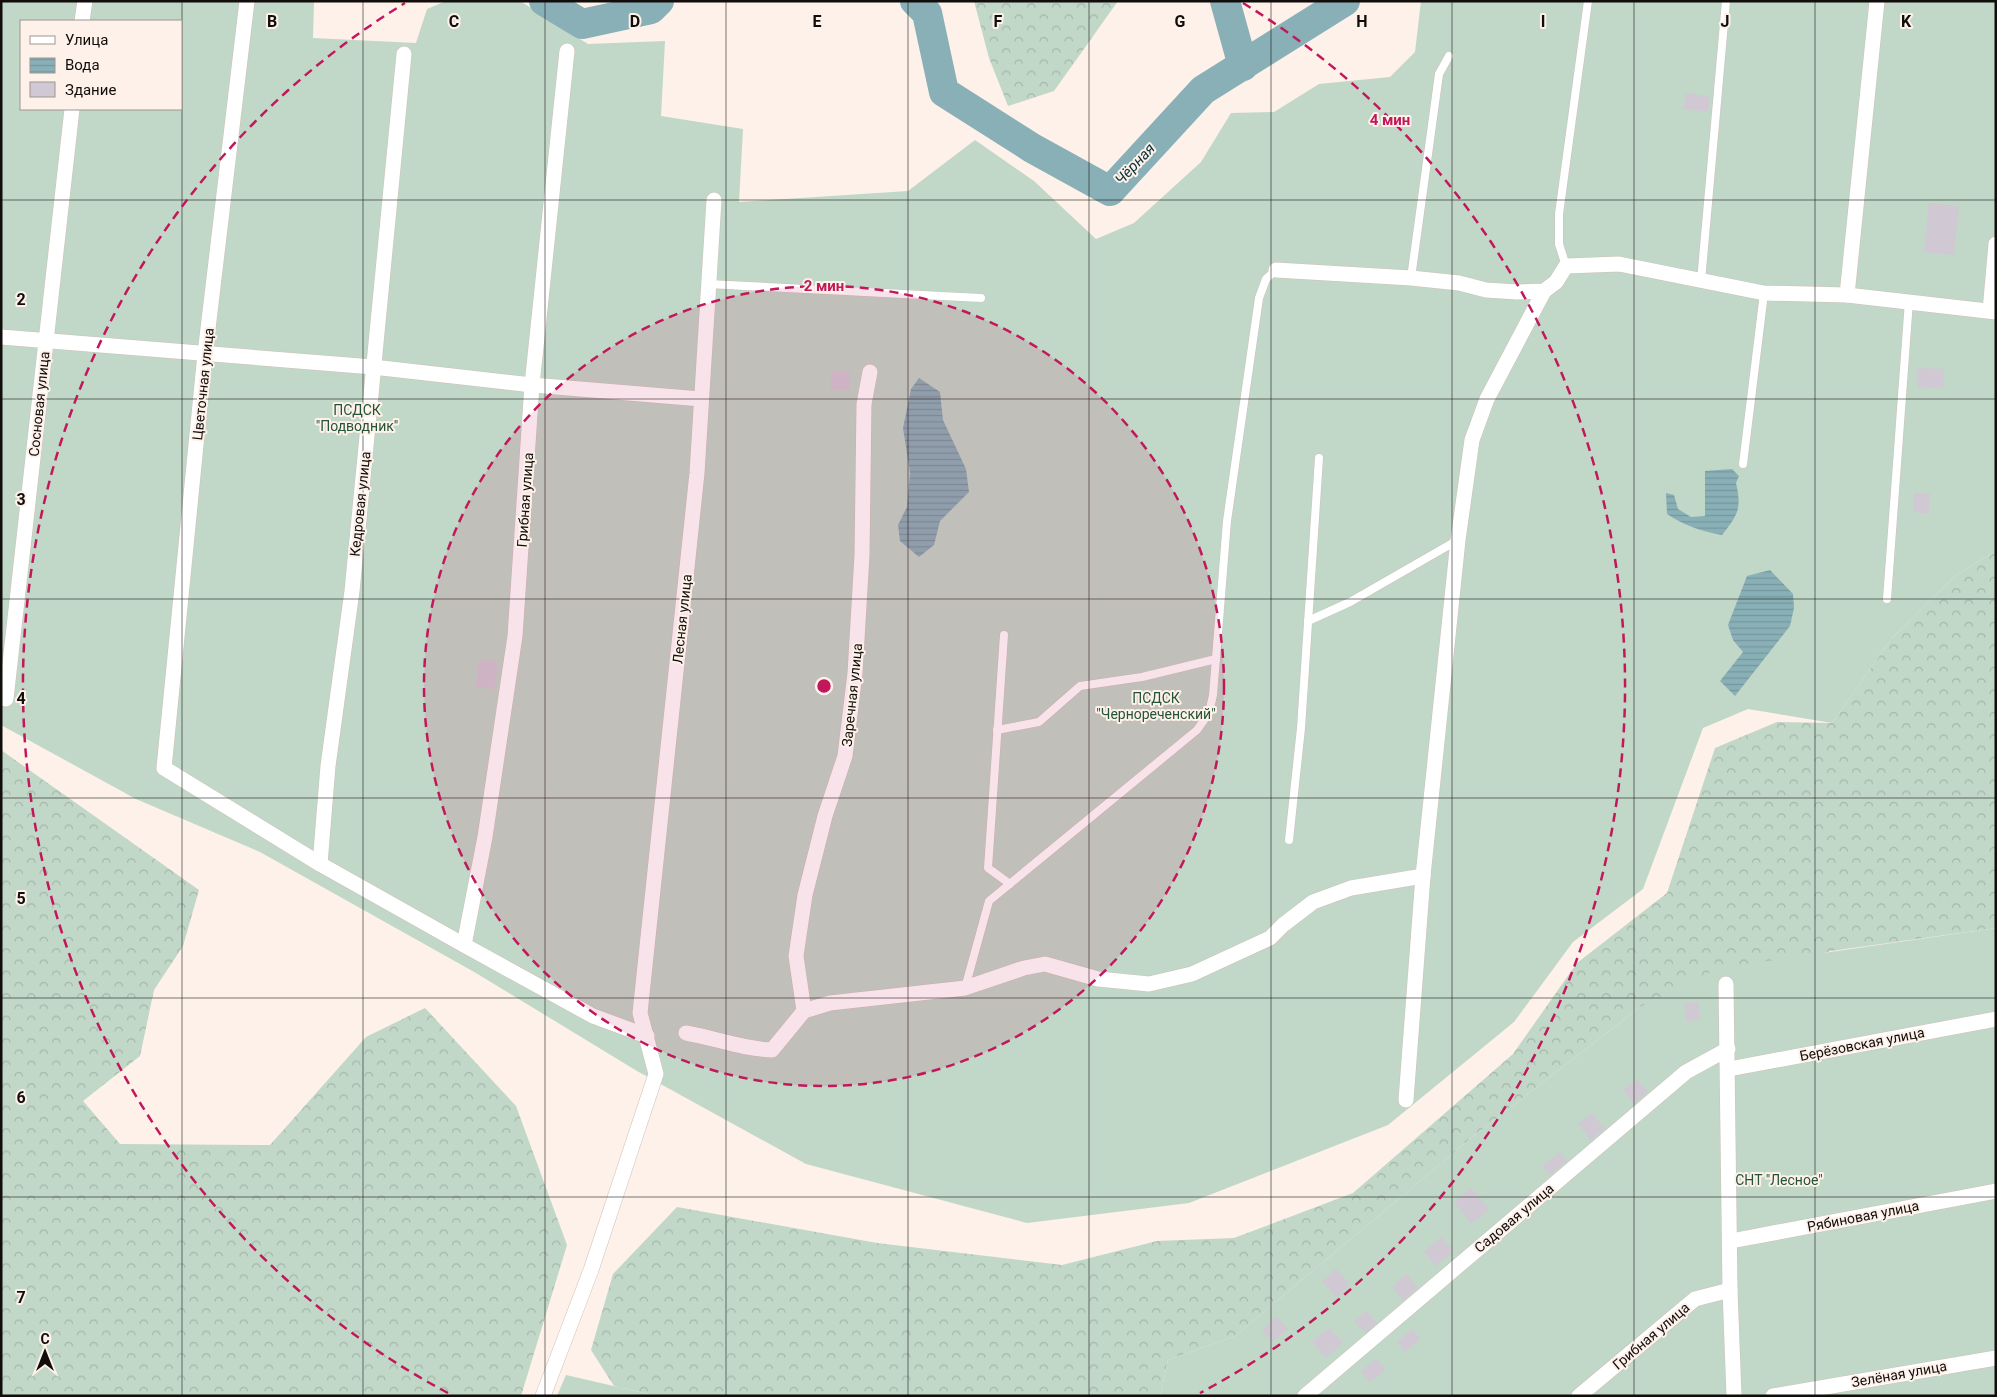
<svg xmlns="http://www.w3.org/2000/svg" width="1997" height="1397" viewBox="0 0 1997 1397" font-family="Roboto,sans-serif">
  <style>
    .forest { fill: url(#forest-crowns) }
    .garden { fill: #c1d7c7; fill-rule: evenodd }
    .water { fill: url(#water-rules) }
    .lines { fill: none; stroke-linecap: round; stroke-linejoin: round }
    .river { stroke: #89b0b7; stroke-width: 30 }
    .building { fill: #d0c9d4 }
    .lane-casing { stroke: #cdc2ba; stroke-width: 9 }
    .street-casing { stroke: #cdc2ba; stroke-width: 16 }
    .lane { stroke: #fff; stroke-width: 8 }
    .street { stroke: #fff; stroke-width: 15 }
    .grid { fill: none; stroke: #110d0b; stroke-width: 1; stroke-opacity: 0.55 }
    .ring { fill: none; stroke: #c2185b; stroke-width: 2.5; stroke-dasharray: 9 6 }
    .labels { text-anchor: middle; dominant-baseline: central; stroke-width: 4; stroke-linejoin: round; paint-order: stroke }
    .street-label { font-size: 14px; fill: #110d0b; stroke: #fdf1e9 }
    .park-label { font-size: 14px; fill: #235437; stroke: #fdf1e9 }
    .water-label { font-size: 15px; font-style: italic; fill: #093138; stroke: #fdf1e9 }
    .grid-label { font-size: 16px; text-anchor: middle; font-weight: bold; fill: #110d0b; stroke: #fdf1e9; stroke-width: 4; stroke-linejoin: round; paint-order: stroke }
    .centre { fill: #c2185b; stroke: #fdf1e9; stroke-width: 2.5 }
    .ring-label { font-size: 15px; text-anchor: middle; font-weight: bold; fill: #c2185b; stroke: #fdf1e9; stroke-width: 4; stroke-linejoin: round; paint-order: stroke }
  </style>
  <defs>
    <pattern id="forest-crowns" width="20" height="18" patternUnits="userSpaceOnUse" patternTransform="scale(1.25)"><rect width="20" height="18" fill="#c1d7c7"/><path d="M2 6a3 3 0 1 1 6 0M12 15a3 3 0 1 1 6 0" fill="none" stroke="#a5b7aa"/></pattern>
    <pattern id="water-rules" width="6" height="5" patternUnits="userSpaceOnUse" patternTransform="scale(1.25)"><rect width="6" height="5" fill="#89b0b7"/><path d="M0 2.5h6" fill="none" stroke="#75969c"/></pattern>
  </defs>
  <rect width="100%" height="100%" fill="#fdf1e9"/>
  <!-- forest -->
  <g class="forest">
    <path d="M974,1H1118L1054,91L1008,106L989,58Z"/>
    <path d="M1996,551V928L1831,951L1640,1007L1470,1139L1235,1336L1168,1360L1160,1396H657L614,1386L591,1350L613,1274L677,1207L877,1243L1062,1265L1157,1241L1234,1238L1353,1193L1513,1054L1577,963L1667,893L1715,748L1777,722L1832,723L1892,638L1956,575Z"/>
    <path d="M1,750L199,890L183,946L154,990L140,1056L83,1101L120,1144L270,1145L366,1037L425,1008L516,1106L567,1245L521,1396H1Z"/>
  </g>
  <!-- garden -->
  <g class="garden">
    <path d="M1,1H314L313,38L416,43L427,9L446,1H520L588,44L665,41L661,116L743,129L739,202L908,191L975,140L1034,181L1096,239L1134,223L1201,162L1231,113L1274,112L1319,84L1390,77L1415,52L1421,1H1996V551L1956,575L1892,638L1832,723L1748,709L1703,728L1643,889L1573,942L1514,1022L1388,1125L1189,1203L1027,1223L806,1164L637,1071L476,973L260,852L136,799L1,725ZM21,21H181V109H21Z"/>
    <path d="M1996,928V1396H1160L1168,1360L1235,1336L1470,1139L1640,1007L1719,968Z"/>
    <path d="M566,1375L657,1396H557Z"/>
  </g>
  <!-- water -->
  <g class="water">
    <path d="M919,378L940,392L943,420L966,469L969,492L940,521L934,545L919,557L900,541L898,525L907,507L910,473L903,428L911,389Z"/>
    <path d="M1732,469L1739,476L1736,483C1742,508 1738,515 1722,535C1701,531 1685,526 1667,514L1666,493L1674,495L1678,509L1691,517L1705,516V471Z"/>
    <path d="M1770,570L1793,594L1794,608L1790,626L1735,696L1720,681L1743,652L1733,640L1728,625L1747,576Z"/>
  </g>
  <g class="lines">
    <!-- river -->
    <g class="river">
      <path d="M544,1L582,24L651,9L659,1"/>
      <path d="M915,1L927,13L944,92L1032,148L1110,191L1203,90L1345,1"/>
      <path d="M1225,1L1243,66"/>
    </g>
  </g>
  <!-- building -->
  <g class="building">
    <path d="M1686,93L1710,97L1708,112L1683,109Z"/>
    <path d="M1929,203L1959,206L1954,255L1924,252Z"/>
    <path d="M1918,368L1944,369L1943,388L1918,387Z"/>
    <path d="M831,372H850V390L831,391Z"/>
    <path d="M1914,493L1930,494L1929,514L1913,512Z"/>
    <path d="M479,659L498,661L495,689L476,687Z"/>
    <path d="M1698,1002L1700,1020L1686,1021L1684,1003Z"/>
    <path d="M1637,1079L1648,1092L1634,1104L1623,1090Z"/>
    <path d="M1592,1113L1605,1129L1591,1140L1578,1124Z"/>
    <path d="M1560,1152L1567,1161L1550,1175L1542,1166Z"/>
    <path d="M1471,1188L1489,1209L1471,1224L1454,1202Z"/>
    <path d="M1441,1237L1454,1251L1436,1266L1424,1252Z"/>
    <path d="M1336,1269L1350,1285L1336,1297L1322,1281Z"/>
    <path d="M1407,1274L1418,1288L1403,1300L1392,1287Z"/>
    <path d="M1366,1311L1377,1323L1365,1333L1354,1321Z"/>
    <path d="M1277,1317L1288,1329L1272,1342L1262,1330Z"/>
    <path d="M1329,1328L1343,1343L1326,1358L1312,1342Z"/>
    <path d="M1412,1329L1420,1339L1405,1352L1397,1342Z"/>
    <path d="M1376,1359L1386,1369L1370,1382L1361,1371Z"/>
  </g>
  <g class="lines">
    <!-- lane casing -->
    <g class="lane-casing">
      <g id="lane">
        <path d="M1566,266L1559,244V214L1588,1"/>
        <path d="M1411,278L1439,74L1449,56"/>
        <path d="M1701,281L1726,1"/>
        <path d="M708,284L981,298"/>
        <path d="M1743,464L1764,293"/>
        <path d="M1887,599L1909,301"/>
        <path d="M1308,621L1350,602L1458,540"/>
        <path d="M1004,635L988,868L1010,884"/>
        <path d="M997,730L1039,722L1080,686L1142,677L1216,659"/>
        <path d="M1289,840L1301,728L1319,458"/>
        <path d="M965,988L989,901L1197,730L1209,713L1213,695L1227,521L1259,298L1266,279L1276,270"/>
      </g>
    </g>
    <!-- street casing -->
    <g class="street-casing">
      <g id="street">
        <path d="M247,1L205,354L164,768L320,864L464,945L593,1016L647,1036"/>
        <path d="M82,21L85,1"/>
        <path d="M1276,270L1411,278L1459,283L1486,290L1517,292L1544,291L1556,282L1566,266L1619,264L1764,293L1847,295L1996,312"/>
        <path d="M1847,295L1877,1"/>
        <path d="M1990,311L1996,244"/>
        <path d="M1,337L373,367L532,385L701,399"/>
        <path d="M6,699L72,109"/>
        <path d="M320,864L328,766L352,591L404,54"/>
        <path d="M464,945L485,837L515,636L532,385L567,51"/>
        <path d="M1726,984L1730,1290L1734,1396"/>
        <path d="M804,1011L796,956L805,895L825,816L845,756L855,673L862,555L864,404L870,372"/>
        <path d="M686,1033C715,1038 742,1049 772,1050L804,1011L830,1003L965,988L1024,968L1045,964L1098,979L1149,984L1192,974L1270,938L1283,925L1313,902L1351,888L1423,876"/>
        <path d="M1729,1069L1996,1019"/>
        <path d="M1406,1100L1423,876L1458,540L1472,440L1487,399L1544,291"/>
        <path d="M1731,1241L1996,1191"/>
        <path d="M543,1396L591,1270L656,1074L640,1013L697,473L714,200"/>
        <path d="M1305,1396L1686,1072L1728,1049"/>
        <path d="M1579,1396L1695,1299L1730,1290"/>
        <path d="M1773,1396L1996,1358"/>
      </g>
    </g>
    <!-- lane -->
    <use href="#lane" class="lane"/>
    <!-- street -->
    <use href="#street" class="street"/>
  </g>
  <!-- grid -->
  <path class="grid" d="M182,1V1396M363,1V1396M545,1V1396M726,1V1396M908,1V1396M1089,1V1396M1271,1V1396M1452,1V1396M1634,1V1396M1815,1V1396M1,200H1996M1,399H1996M1,599H1996M1,798H1996M1,998H1996M1,1197H1996"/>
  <!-- distance rings -->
  <circle cx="824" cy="686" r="400" fill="#c2185b" fill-opacity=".12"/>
  <g class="ring">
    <circle cx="824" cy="686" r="400"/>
    <path d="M448 1393A801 801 0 0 1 405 3M1243 3A801 801 0 0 1 1200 1393"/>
  </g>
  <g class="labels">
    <!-- street labels -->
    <g class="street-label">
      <text transform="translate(203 384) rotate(-84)">Цветочная улица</text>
      <text transform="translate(39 404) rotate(-84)">Сосновая улица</text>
      <text transform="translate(525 500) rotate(-86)">Грибная улица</text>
      <text transform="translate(360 504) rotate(-84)">Кедровая улица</text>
      <text transform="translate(682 619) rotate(-84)">Лесная улица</text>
      <text transform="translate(852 695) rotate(-84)">Заречная улица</text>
      <text transform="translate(1862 1044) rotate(-11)">Берёзовская улица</text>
      <text transform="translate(1863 1216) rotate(-11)">Рябиновая улица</text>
      <text transform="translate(1514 1218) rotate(-40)">Садовая улица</text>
      <text transform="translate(1651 1336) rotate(-40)">Грибная улица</text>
      <text transform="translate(1899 1374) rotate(-10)">Зелёная улица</text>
    </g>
    <!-- park labels -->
    <g class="park-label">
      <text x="357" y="410">ПСДСК<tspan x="357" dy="16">"Подводник"</tspan></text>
      <text x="1156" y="698">ПСДСК<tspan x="1156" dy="16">"Чернореченский"</tspan></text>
      <text x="1779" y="1180">СНТ "Лесное"</text>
    </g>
    <!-- water labels -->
    <g class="water-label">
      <text transform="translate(1135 164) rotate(-47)">Чёрная</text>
    </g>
  </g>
  <g class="grid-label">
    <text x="272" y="27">B</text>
    <text x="454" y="27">C</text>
    <text x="635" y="27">D</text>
    <text x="817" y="27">E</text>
    <text x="998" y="27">F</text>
    <text x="1180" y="27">G</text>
    <text x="1362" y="27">H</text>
    <text x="1543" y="27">I</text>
    <text x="1725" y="27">J</text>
    <text x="1906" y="27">K</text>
    <text x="21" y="305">2</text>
    <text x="21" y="505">3</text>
    <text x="21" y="704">4</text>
    <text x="21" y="904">5</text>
    <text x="21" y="1103">6</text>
    <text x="21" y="1303">7</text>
  </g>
  <circle cx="824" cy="686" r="8" class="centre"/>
  <g class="ring-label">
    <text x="1390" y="125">4 мин</text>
    <text x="824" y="291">2 мин</text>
  </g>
  <!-- border -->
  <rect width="1997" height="1397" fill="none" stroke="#110d0b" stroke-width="5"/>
  <!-- legend -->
  <rect x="20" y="20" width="162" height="90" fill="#fdf1e9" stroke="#9f9690"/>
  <rect x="30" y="36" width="25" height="8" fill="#ffffff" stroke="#9f9690"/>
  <text x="65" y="45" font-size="15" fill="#110d0b">Улица</text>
  <rect x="30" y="58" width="25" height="15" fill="url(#water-rules)" stroke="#9f9690"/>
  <text x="65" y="70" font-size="15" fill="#110d0b">Вода</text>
  <rect x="30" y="82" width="25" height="15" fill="#d0c9d4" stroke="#9f9690"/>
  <text x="65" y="95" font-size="15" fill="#110d0b">Здание</text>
  <!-- north arrow -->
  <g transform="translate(45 1352)" stroke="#fdf1e9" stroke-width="4" paint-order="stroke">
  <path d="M0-4L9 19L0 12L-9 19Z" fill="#110d0b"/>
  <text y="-8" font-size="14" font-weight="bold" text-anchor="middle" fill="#110d0b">С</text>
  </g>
</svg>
